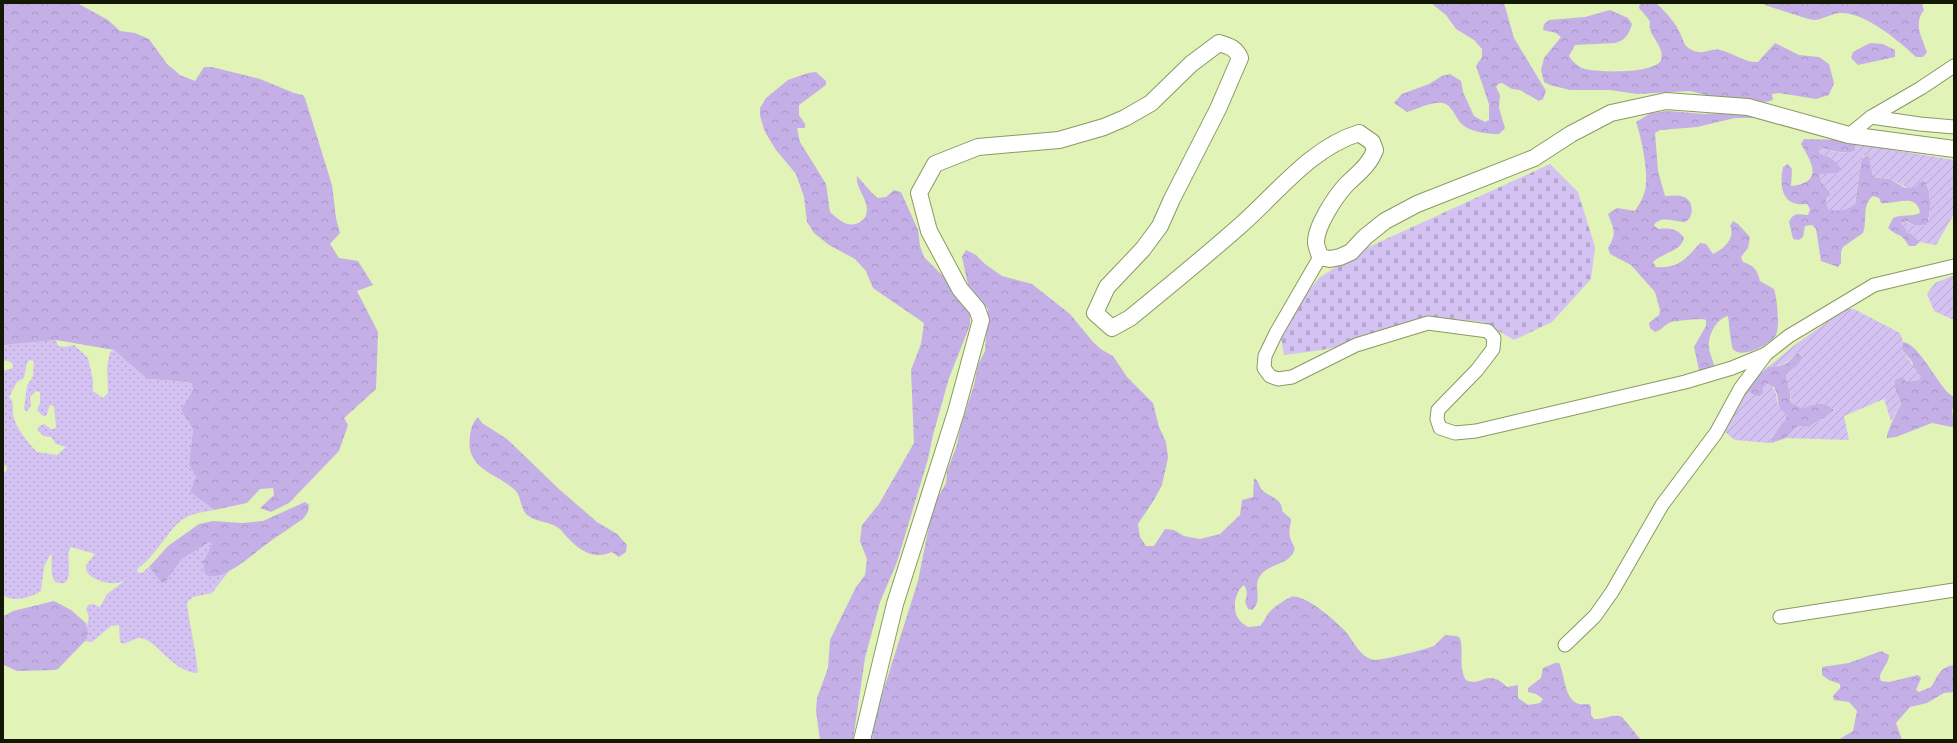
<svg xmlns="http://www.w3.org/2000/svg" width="1957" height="743" viewBox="0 0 1957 743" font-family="Merriweather,serif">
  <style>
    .grass { fill: url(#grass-dots); fill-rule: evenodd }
    .forest { fill: url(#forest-crowns) }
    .cemetery { fill: url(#cemetery-stones) }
    .garden { fill: url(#garden-furrows) }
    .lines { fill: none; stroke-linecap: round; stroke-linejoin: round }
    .minor-casing { stroke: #899a62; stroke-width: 15 }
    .tertiary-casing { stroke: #899a62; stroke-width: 18 }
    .minor { stroke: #fff; stroke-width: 13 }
    .tertiary { stroke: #fff; stroke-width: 16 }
  </style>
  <defs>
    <pattern id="grass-dots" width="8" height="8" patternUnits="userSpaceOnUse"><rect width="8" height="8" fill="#d4c2f3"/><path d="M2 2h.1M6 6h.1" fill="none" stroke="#b5a6cf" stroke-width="1.8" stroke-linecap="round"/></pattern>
    <pattern id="forest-crowns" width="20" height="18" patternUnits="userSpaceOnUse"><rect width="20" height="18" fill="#c5afe7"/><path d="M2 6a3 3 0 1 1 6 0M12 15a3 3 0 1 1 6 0" fill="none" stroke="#a896c4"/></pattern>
    <pattern id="cemetery-stones" width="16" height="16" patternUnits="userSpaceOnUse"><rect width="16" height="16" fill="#d4c2f3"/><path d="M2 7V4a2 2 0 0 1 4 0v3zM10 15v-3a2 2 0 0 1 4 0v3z" fill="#b5a6cf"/></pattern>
    <pattern id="garden-furrows" width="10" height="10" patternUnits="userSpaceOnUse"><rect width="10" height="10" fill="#d4c2f3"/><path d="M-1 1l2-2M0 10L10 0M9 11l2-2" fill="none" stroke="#b5a6cf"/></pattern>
  </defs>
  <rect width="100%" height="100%" fill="#e1f3b7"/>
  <!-- grass -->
  <path class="grass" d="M56,340L58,346L65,347L74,345L88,358L93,380V391L103,398L108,393L107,367L110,352L114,350L147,379L191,382L193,390L181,410L193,429L189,465L196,477L190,492L214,510C204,512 194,513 185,518C167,529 158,555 138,568L137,572L142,573L151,565V569L166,581L182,559L209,541L212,544L203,562L217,576L229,571L212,593L193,597L187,602C187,613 200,669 197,673C172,672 154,636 139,638C134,639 128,642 124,644L120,642L119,625L111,626L92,642L85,641C88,632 86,625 89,617L86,609L88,605L92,604L100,607L107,594L124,581C120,582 115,584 111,583C103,583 81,576 87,564C89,560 93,557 95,554L71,547C63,555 79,590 55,582C49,573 53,563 51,553L44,567L41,591C32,597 13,603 3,595V474L7,470V467L3,464V371L13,368V365L11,362L3,360V345ZM30,360L34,361L33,376L27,386L24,409L27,412L31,405L30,397L36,391L40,392V403L37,410L43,416H46L50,405L54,406L56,426L55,429H51L44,424L38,427V431L44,436L51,437L56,444L66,447L57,455L37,452C30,445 16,428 14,418C11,410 16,404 9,397L17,382L24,378L27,362Z"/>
  <!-- forest -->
  <g class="forest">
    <path d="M3,3H77L108,20L120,31L135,33L149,39L167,64L180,75L195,81L204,67H212L260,79L294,93L303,95L305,98L332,185L336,218L340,233L330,244L339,258L358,261L373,285L357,291L378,332L376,389L344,418L348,425L339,451L289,503L271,512L260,508L274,495L273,488L260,489L247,503L214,510L190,492L196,477L189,465L193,429L181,410L193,390L191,382L147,379L114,350L56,340L3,345Z"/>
    <path d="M1431,3H1504L1514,38L1546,91L1543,99L1539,101L1520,90L1512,89L1502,83L1498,84L1496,87L1500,95L1499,108L1505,128L1499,134C1487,134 1467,132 1459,121C1455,115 1451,105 1443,103C1432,101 1417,109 1407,112L1394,103L1402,94L1429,84L1442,76L1450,74L1461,81L1463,92L1474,116L1485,122L1489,120V104L1476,66L1482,57V49L1474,40L1456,29L1446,15Z"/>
    <path d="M1640,3H1656C1664,10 1673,20 1678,29C1685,41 1682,49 1699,52C1706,53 1712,48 1720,50C1733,53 1745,63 1758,62L1775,43L1799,55L1819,57L1829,64L1834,83L1829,95L1816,99L1779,93L1772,94L1773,100L1766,102L1722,99L1690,91L1637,94L1610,90H1570L1550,85L1544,82L1541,70L1544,58L1561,37L1556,33L1543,30L1544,24L1549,20L1585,17L1610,10L1628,18L1632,24C1629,34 1626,40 1615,43L1575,45L1569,56C1572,61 1576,65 1582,68C1595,73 1656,74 1661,60C1665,49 1652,38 1650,29C1649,27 1650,24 1650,22C1648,17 1642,12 1639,8Z"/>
    <path d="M1760,3L1922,4L1924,10C1913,23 1922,38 1927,52L1923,57H1916C1899,41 1867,14 1843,13C1833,12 1823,20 1813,20C1810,20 1764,5 1760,3Z"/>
    <path d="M1870,43L1883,44L1895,50V57L1858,65L1851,58L1853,52Z"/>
    <path d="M816,72L826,81V85L799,105V115L805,124V128H797L800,142L826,184L830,212C840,221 851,231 864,219C874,203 855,191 857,176L872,193L878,198L886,197L894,190L901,192L918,230L920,246L924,257L945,278L967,307L970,314V325L949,378L933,435L928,459L897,562L880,602L865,658L853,740H820L816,711L817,698L828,668L830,640L856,587L865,575L867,559L860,541L862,525L879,504L914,443L911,370L921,344L924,323L873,288L866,271L855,259L829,245L814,233L807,222L804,197L796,174L776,150L765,132L760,116V108L766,98L788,80L808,73Z"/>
    <path d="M1669,111L1704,114L1740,112L1772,121L1778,125L1754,118H1735L1697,127L1660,130L1655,133L1658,171L1665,196C1670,196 1676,195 1681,196C1694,198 1695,217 1685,222C1674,222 1662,214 1654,225L1658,229C1669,228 1677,228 1684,238C1681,252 1663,252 1653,262L1656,267C1678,269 1686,259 1700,243L1706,244L1713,254C1724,249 1736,237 1730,226L1733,221L1738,224L1750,237L1748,248L1741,257L1743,262C1754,266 1757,269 1760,281L1774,289C1777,298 1780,326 1776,335C1771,344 1741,360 1733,349C1731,346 1729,322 1728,316C1716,319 1708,335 1709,347C1709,353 1713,359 1714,366L1710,371L1705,373L1699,370L1694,347L1706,326V320C1700,318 1678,321 1671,322C1665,324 1662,330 1655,332L1650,328L1649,323L1659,315L1660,310L1655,292L1631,265L1610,254L1608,248C1617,233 1614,230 1608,214L1617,208L1635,211C1638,206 1642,200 1644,194C1650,177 1642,140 1636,122L1651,113Z"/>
    <path d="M1851,138L1856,145L1855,151C1843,155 1832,150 1820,148L1819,153C1830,157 1838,160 1842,171L1820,180L1831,194L1827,198L1826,203L1855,204L1861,162L1863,157L1869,155L1873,177L1890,179L1905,188L1924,180C1932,192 1931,212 1927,225L1916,226L1906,221L1907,232L1912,234L1920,242L1915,246H1909C1900,231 1899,238 1888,228L1893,218C1902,214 1911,217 1920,213C1917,192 1895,205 1881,203L1879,198L1873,196C1861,205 1868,221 1863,233L1843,247L1841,252V263L1838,267L1821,261L1816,229L1812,225L1805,226L1803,237L1799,240L1793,239L1789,222C1794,211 1799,215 1808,215L1810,209L1807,204C1782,207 1779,187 1783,167L1788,164L1792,169L1791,186C1824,182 1812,163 1801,144L1804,139L1846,140Z"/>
    <path d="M966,250L976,255L985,264L1002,276L1032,284L1070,314L1093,342L1102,350L1113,356L1127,377L1153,403L1159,427L1166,442L1168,458L1162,485L1154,500L1138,524L1140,537L1146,546H1154L1165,529L1174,530L1184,536L1200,539L1220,534L1240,515L1242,500L1253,497L1254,478C1259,481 1259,487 1263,491C1270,497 1283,499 1282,511L1291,519C1291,525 1288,531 1290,537C1291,542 1296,547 1294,551C1288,566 1268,563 1260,576C1252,587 1264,600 1252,610L1248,609L1245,602C1247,596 1248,591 1244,585C1235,591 1232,609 1238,618C1240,622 1244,624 1248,627L1260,626C1264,622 1265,618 1268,614C1272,608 1284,600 1291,597C1304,593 1337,622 1346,632C1354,642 1360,657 1374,660C1379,661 1423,650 1431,647L1434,646L1445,635L1457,636L1460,638C1464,652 1458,667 1466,680C1482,688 1486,667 1507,687L1518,685V698L1528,705L1540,703L1543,699L1536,694L1528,692V688L1541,678L1543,668L1555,663H1559C1565,674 1564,700 1579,704C1582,705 1585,704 1589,704L1591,707V715L1594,719C1604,720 1613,713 1622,717L1641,740H872L874,720L918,581L933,506L946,483L947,471L957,445L960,429L974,385L978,365L985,351L988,309L968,285L962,257Z"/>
    <path d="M1903,342C1921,344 1938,389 1954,397V408L1952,409L1954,426L1952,427L1932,423L1896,437L1887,438C1887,431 1897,411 1901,404L1895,388V380L1902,376L1907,382L1913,363L1903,351Z"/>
    <path d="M1798,352L1803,358L1798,365L1790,399L1792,403L1802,408C1814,404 1825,400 1834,410C1827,418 1817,420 1810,427L1798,426L1786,438L1771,443L1770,439C1777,432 1779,425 1786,419L1779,407L1777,394L1774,387L1764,385L1763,393L1760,396H1756L1746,390L1749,384L1768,367L1780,366L1787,363Z"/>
    <path d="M478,417L482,423L507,439L560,490L597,522L617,534L627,545L626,552L619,557L612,552C594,560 580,551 567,537C564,534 561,529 557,527C547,521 534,522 526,514C520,507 521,495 515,490C495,472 465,469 470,436C471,429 472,423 478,417Z"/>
    <path d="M305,502L309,505L308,512L303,519C290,528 277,536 264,546C253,554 220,585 205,574L203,562L212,544L209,542L182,559L166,581L162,583L151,569V565L168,546L199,524L213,521L242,523L263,521Z"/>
    <path d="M54,601L71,610L86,623L88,633L85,641L58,669L54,670L17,671L4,665V616L13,611Z"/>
    <path d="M1881,651L1889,655C1889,665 1877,672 1881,681L1889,682L1918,675L1921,678L1916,690L1919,692L1931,687C1938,677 1939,667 1954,665V692L1944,693L1927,703L1910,707L1896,723L1902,740H1838L1853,731L1857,711L1849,702L1834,700L1833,696L1840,688V684L1829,680L1822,675V667L1849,663Z"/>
  </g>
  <!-- cemetery -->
  <path class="cemetery" d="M1550,164L1578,192L1595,247L1591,279L1552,322L1514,340L1483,322L1432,317L1365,341L1322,350L1284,355L1279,328L1319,278L1360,251Z"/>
  <!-- garden -->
  <g class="garden">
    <path d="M1856,145L1870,146L1954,160V214L1936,245L1920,242L1912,234L1907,232L1900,222C1910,221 1916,228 1927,225C1931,212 1932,192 1924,180L1919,182L1916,187C1904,190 1900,182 1889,179C1884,178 1878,177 1873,177L1869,155L1863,156L1861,162L1855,204C1847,210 1838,213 1828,209C1825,202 1826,199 1831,194L1820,180L1819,174L1837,173L1842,171C1838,159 1829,157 1819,153L1820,147C1831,151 1843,155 1855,151Z"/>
    <path d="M1954,275V320L1934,311L1927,294L1935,283Z"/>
    <path d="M1846,309H1854L1900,333L1903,342V351L1921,377L1919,380L1907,382L1902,376L1895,380V388L1901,404L1891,421L1884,399L1844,416L1849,440L1786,438L1798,426L1810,427C1818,420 1827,418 1834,410C1825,400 1813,404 1803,408L1792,403L1785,374L1798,365L1803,358L1798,352C1786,363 1784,366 1768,367L1796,344Z"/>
    <path d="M1767,383C1780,391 1774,398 1780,408C1782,410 1785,413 1787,415L1786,419C1779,425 1777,432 1770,438L1771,443L1735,440L1725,432L1746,390L1756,396H1760L1763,393L1764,385Z"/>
  </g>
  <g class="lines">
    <!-- minor casing -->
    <g class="minor-casing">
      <g id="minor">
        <path d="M1871,117L1920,124L1954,127"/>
        <path d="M1849,135L1871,117L1921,88L1954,66"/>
        <path d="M1320,257L1276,333L1265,356L1264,368L1270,376L1278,379L1292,377L1356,345L1428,323L1488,331L1494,338L1493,349L1477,370L1438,410L1437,419L1440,428L1455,433L1476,431L1685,382L1732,368L1766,354L1789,336L1874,285L1954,266"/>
        <path d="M1780,617L1954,590"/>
        <path d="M1565,645L1595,616L1612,592L1662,505L1716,433L1740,389L1766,354"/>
      </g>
    </g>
    <!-- tertiary casing -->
    <g class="tertiary-casing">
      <path id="tertiary" d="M862,740L895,604L956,412L981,320L977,309L960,289L929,231L919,193L935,164L978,147L1059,140L1104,127L1125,118L1151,103L1191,64L1219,43C1229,46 1236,48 1240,58L1218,109L1172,199L1160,226L1143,249L1107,287L1095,313L1112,328L1130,318C1168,287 1206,256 1242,224C1278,192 1311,148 1359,133L1372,142L1375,150C1369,166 1357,174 1346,185C1335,197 1316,226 1316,242C1316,247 1319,252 1320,257L1330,259L1340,257L1351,252L1365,237L1385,221L1417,204L1534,158L1571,134L1611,113L1666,101L1748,107L1849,135L1954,149"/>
    </g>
    <!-- minor -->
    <use href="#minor" class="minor"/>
    <!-- tertiary -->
    <use href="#tertiary" class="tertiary"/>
  </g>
  <!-- border -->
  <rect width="1957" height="743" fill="none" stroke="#121803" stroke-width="8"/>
</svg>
